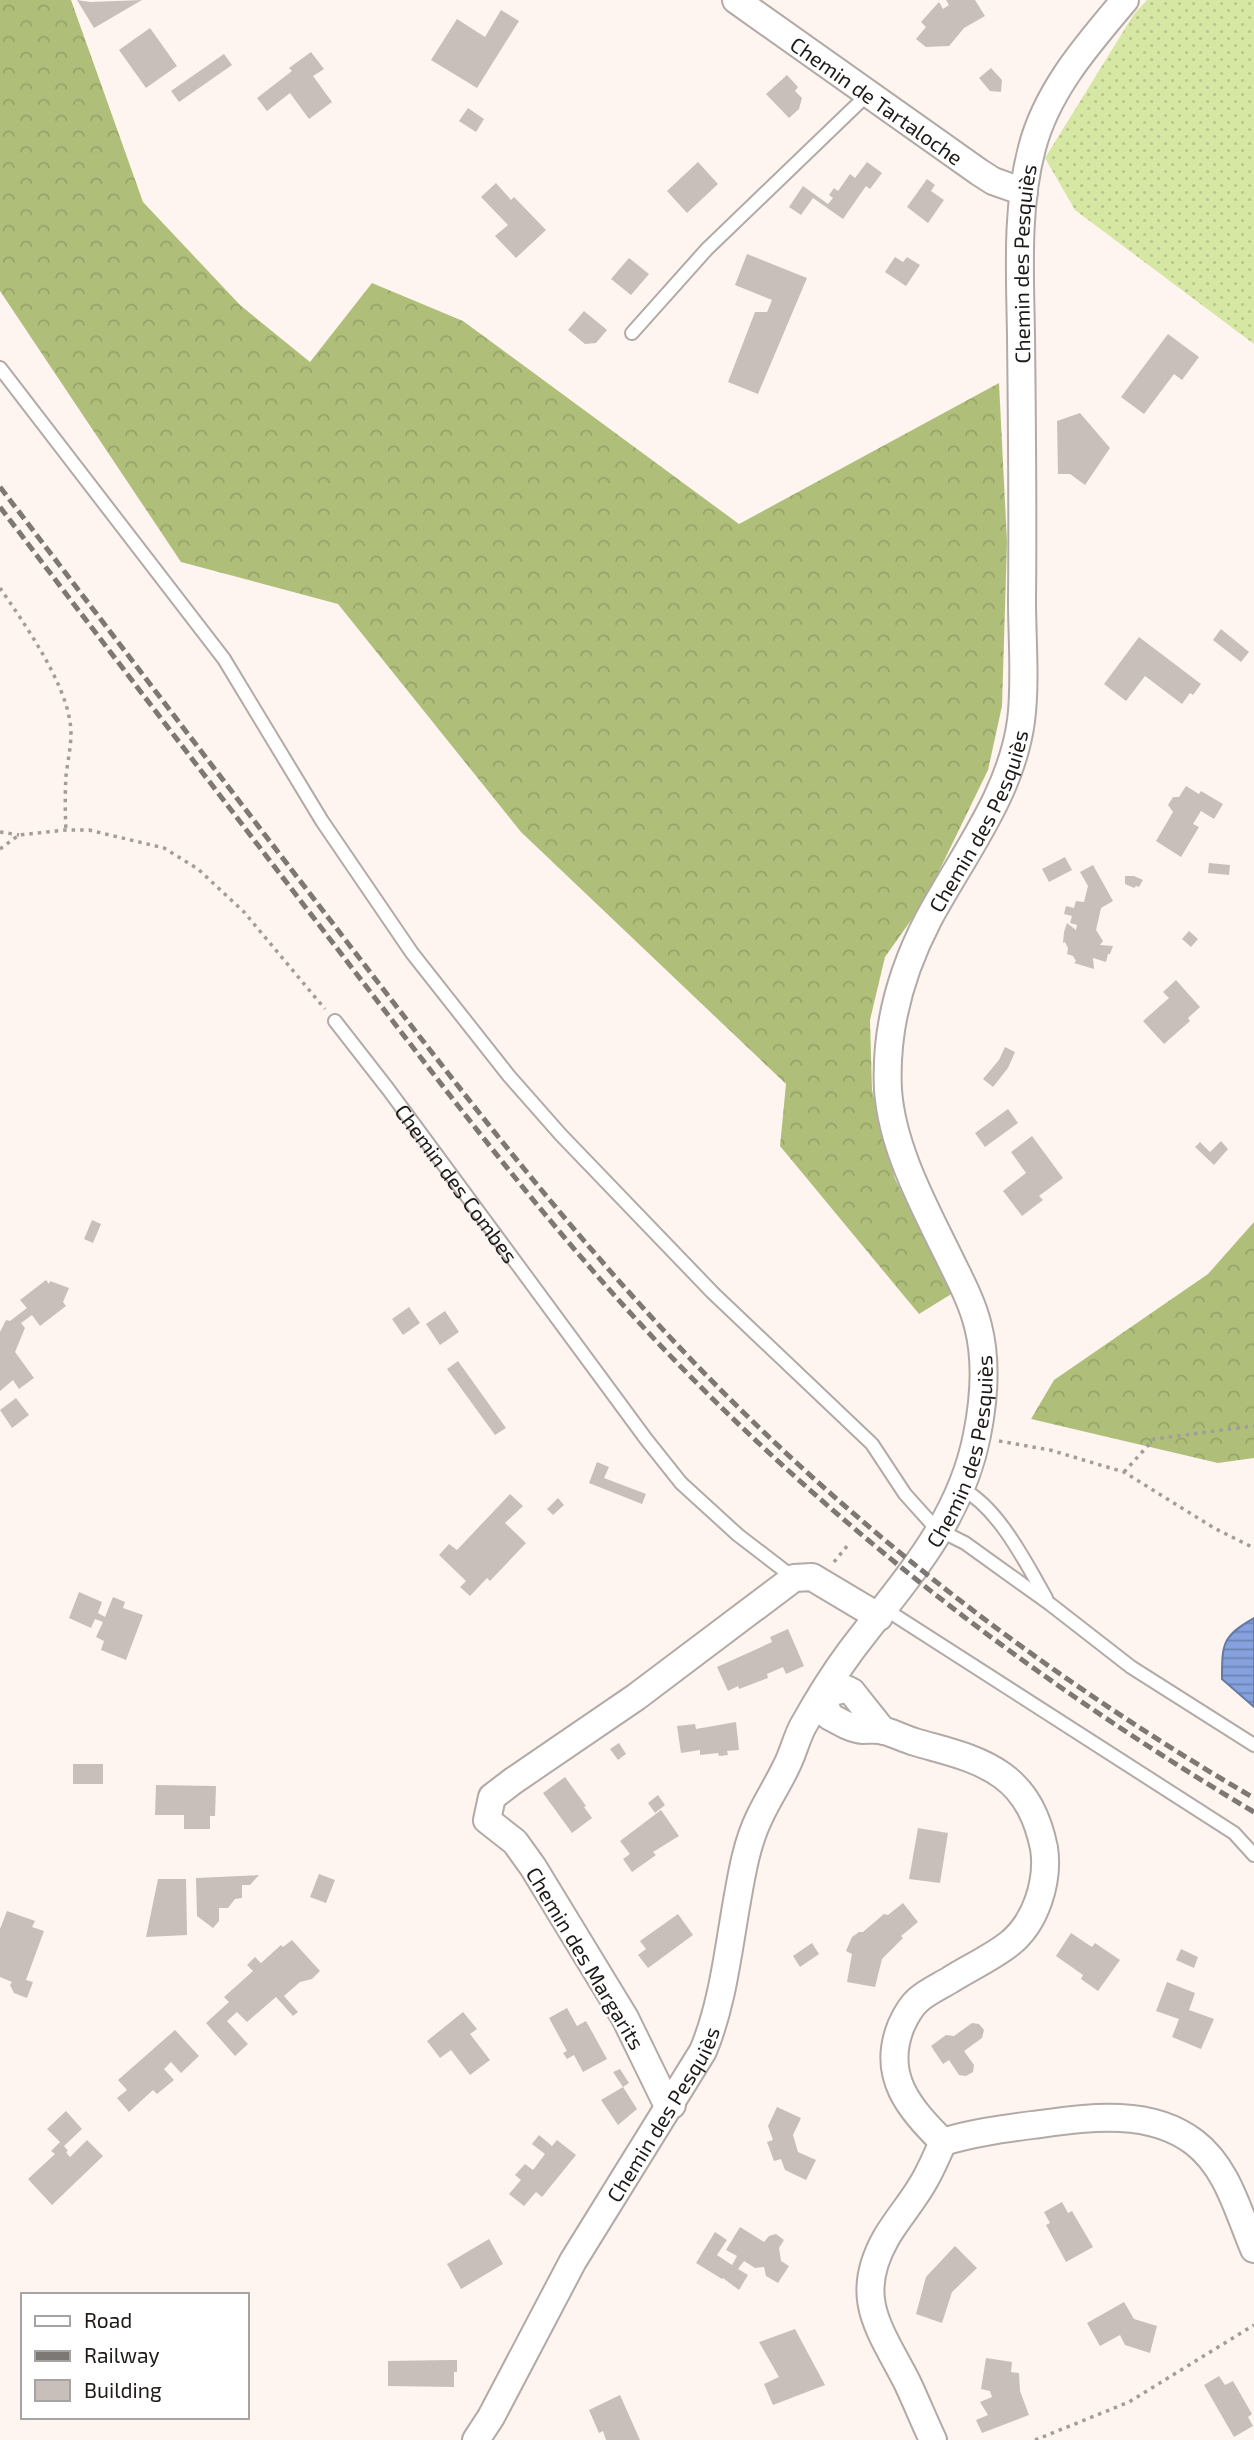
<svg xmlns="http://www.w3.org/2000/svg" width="1254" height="2440" viewBox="0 0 1254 2440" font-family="'Exo 2',sans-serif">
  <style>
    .grass { fill: url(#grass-dots) }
    .forest { fill: url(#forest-crowns) }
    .water { fill: url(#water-rules); stroke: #6679a3; stroke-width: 2 }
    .building { fill: #c8bfbb }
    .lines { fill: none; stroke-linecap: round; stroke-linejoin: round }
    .service-casing { stroke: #b2aaa6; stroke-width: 16 }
    .minor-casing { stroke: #b2aaa6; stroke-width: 30 }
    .path { stroke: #a39d99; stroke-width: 3.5; stroke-dasharray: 3.5 5; stroke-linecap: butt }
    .service { stroke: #fff; stroke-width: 12 }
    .minor { stroke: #fff; stroke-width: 26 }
    .rail { stroke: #7e7875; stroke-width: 5; stroke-dasharray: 10 5; stroke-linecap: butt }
    .labels { text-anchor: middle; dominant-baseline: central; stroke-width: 5; stroke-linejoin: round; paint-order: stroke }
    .street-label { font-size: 21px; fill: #1d1a18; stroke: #fff }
  </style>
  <defs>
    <pattern id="grass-dots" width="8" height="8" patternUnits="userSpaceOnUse" patternTransform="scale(1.75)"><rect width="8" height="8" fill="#d6e7a4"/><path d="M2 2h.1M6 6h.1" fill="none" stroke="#b7c68c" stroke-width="1.8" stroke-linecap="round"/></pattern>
    <pattern id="forest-crowns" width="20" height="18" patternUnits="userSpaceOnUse" patternTransform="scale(1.75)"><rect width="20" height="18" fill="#afbf7a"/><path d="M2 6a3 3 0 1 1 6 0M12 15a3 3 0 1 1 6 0" fill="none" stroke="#96a469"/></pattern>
    <pattern id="water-rules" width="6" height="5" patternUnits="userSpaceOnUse" patternTransform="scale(1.75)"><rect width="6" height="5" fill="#85a2de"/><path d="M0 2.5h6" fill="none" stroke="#6c83b3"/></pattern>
  </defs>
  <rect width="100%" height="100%" fill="#fef5f1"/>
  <!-- grass -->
  <path class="grass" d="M1147,0H1254V344L1075,210L1045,158L1134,14Z"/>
  <!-- forest -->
  <g class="forest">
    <path d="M0,0H71L143,202L240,305L310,362L372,283L463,321L739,524L999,383L1007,542L1002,706L988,770L924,902L885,957L870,1020L872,1090L895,1179L953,1293L919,1314L780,1146L786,1084L521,832L338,604L181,562L0,291Z"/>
    <path d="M1254,1222V1458L1218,1463L1031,1419L1054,1380L1208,1274Z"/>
  </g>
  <!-- water -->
  <path class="water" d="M1254,1618V1707L1222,1679C1222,1644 1222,1636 1254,1618Z"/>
  <!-- building -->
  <g class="building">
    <path d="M77,0L90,2L142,0L94,28Z"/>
    <path d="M946,0H975L985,16L964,28L949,46L926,47L916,39L926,27L921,22L939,2L943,9L949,5Z"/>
    <path d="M501,10L519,21L477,88L431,60L457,19L485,37Z"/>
    <path d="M150,28L177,66L146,88L119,50Z"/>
    <path d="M311,52L324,69L313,76L332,102L309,119L290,93L267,111L257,98L292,71L289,68Z"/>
    <path d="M224,54L232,65L179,102L171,91Z"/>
    <path d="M991,68L1002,80L1001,92L990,91L979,78Z"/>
    <path d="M787,75L798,87L795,91L802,98L799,109L789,118L766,94Z"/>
    <path d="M468,108L484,119L476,132L459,121Z"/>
    <path d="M698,162L718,184L687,213L667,191Z"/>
    <path d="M867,162L882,173L870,189L866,186L843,219L813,198L801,215L789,207L803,186L828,204L833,198L829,195L834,188L838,191L850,174L855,178Z"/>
    <path d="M927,179L935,185L931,191L944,200L928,223L907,207Z"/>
    <path d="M496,183L511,200L514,197L546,230L516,258L495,236L508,225L481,197Z"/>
    <path d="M747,254L807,278L758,394L728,382L755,312H767L772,300L735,285Z"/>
    <path d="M895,257L903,262L907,257L920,265L906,286L885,272Z"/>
    <path d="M629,258L649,274L631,295L611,279Z"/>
    <path d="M584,311L607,330L596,343L585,344L568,330Z"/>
    <path d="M1168,334L1199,357L1182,380L1174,374L1144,414L1121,397Z"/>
    <path d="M1080,413L1110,448L1085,485L1070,474H1058L1057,421Z"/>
    <path d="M1221,629L1249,652L1241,662L1213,640Z"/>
    <path d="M1139,637L1201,684L1193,695L1190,693L1182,704L1145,676L1126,701L1104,684Z"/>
    <path d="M1186,786L1199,794L1201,791L1223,804L1214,819L1201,811L1193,824L1199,827L1181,857L1156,841L1173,812L1168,805L1173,797H1179Z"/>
    <path d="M1065,857L1072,870L1049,882L1042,869Z"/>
    <path d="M1209,863L1230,865L1229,875L1208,873Z"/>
    <path d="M1093,865L1113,901L1101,908L1096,930L1103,941L1100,945L1113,946L1110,954H1108L1106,962L1093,958L1094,969L1074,963L1076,961L1073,956L1067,954L1068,948L1065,942L1063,943L1064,932L1067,923L1076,930L1077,925L1070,923L1072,916L1064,914L1066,906L1074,908L1076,901L1084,902L1088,886L1080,872Z"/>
    <path d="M1125,876H1134L1143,880L1139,887L1136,886L1134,888L1125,884Z"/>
    <path d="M1189,931L1198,939L1191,947L1182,939Z"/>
    <path d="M1176,980L1200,1007L1188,1018L1190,1021L1164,1044L1143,1021L1169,998L1163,992Z"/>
    <path d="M1005,1047L1015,1052L1008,1068L993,1087L983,1079L999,1060Z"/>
    <path d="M1008,1109L1018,1123L985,1147L975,1133Z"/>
    <path d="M1032,1136L1063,1178L1039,1196L1043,1200L1022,1216L1003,1191L1026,1173L1011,1152Z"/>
    <path d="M1221,1141L1228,1149L1214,1165L1195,1147L1200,1142L1210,1152Z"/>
    <path d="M92,1220L101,1224L93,1243L84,1239Z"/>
    <path d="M46,1280L49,1284L50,1281L69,1288L63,1302L66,1306L40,1326L32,1315L21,1323L25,1328L15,1352L34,1378L19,1389L13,1380L0,1391V1332L6,1320L10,1321L27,1308L20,1300Z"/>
    <path d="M409,1307L420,1323L403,1335L392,1319Z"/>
    <path d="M445,1311L459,1332L440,1345L426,1324Z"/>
    <path d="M458,1361L506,1428L495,1435L447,1369Z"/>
    <path d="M16,1398L29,1415L12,1428L0,1410Z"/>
    <path d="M597,1462L609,1467L604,1478L646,1494L642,1504L589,1483Z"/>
    <path d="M510,1494L523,1506L505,1523L526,1543L490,1581L487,1578L470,1596L460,1587L466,1581L439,1555L449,1544L457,1550Z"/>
    <path d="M558,1498L564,1505L553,1515L547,1509Z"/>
    <path d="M79,1592L102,1602L98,1613L105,1617L113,1597L125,1602L123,1608L143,1615L126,1660L101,1650L104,1641L96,1637L103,1622L95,1619L91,1628L69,1618Z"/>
    <path d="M788,1629L804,1666L786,1674L783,1667L767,1674L768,1678L760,1681L739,1689L738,1686L728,1691L717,1667L772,1642L770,1637Z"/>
    <path d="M736,1722L739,1750L727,1751L728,1755L719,1756L718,1753L700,1755V1750L681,1753L677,1726L695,1724L696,1729Z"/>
    <path d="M619,1743L626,1754L618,1760L610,1749Z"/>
    <rect x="73" y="1764" width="30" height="20"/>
    <path d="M565,1777L586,1806L584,1807L592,1818L572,1833L543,1793Z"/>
    <path d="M156,1785L216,1786L215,1816H210V1829H184V1815H155Z"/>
    <path d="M658,1795L665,1805L655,1813L648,1803Z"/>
    <path d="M661,1810L679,1836L653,1852L656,1855L632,1872L623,1859L630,1854L620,1841Z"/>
    <path d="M918,1828L948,1833L940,1883L909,1879Z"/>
    <path d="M319,1874L335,1880L326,1903L310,1897Z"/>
    <path d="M259,1875L250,1885H242V1898L235,1899L228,1908H219V1921L213,1928L197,1916L196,1878Z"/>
    <path d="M158,1879H186L187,1935L146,1937Z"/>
    <path d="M903,1903L918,1922L901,1936L903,1938L882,1959L875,1987L847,1982L852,1954L846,1951L852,1937L859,1932H863L884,1914L888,1915Z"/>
    <path d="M7,1911L35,1921L32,1927L44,1931L26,1980L33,1982L27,1998L14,1993L10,1985L12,1982L0,1977V1929Z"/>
    <path d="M678,1914L693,1935L648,1968L638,1955L646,1949L640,1941Z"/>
    <path d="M1071,1933L1092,1947L1095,1943L1120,1960L1098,1991L1081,1979L1083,1975L1056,1956Z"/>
    <path d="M292,1940L320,1971L312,1979L300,1982L284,1996L298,2012L293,2016L276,1997L247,2022L237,2012L227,2021L248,2044L235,2056L206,2023L229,2002L224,1997L253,1971L247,1965L255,1957L261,1963L281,1945L283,1947Z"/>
    <path d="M812,1943L819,1954L800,1967L793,1956Z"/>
    <path d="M1181,1949L1198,1957L1194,1968L1176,1960Z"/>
    <path d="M1167,1982L1195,1993L1189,2010L1214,2019L1201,2049L1172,2037L1179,2019L1156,2011Z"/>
    <path d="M567,2008L577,2026L586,2021L607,2059L583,2072L574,2055L567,2059L563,2053L567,2051L549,2018Z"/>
    <path d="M463,2012L477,2029L470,2034L490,2060L470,2075L451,2050L440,2058L427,2041Z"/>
    <path d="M972,2023L979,2024L984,2030L982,2038L964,2051L974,2065L973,2072L966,2076L959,2075L949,2060L943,2064L931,2046L946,2035L954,2036Z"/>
    <path d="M175,2030L199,2056L181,2073L171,2062L164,2069L174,2080L157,2094L153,2090L129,2112L117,2098L127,2090L118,2080Z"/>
    <path d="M620,2069L629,2083L623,2087L613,2072Z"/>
    <path d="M623,2087L637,2109L618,2125L601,2100Z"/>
    <path d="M777,2107L801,2118L793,2135L798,2152L816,2160L806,2180L785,2170L781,2159L774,2161L767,2142L773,2140L768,2126Z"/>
    <path d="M66,2111L82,2129L64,2146L68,2151L66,2152L70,2157L87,2140L103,2156L52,2205L28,2179L55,2154L51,2151L60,2142L47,2129Z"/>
    <path d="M539,2135L552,2146L557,2140L576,2155L542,2197L536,2192L524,2206L509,2194L521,2180L515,2175L525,2164L533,2170L545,2154L532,2144Z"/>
    <path d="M1062,2202L1068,2213L1072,2211L1093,2247L1066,2262L1046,2225L1050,2223L1044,2212Z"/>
    <path d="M740,2227L764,2242L769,2236L776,2234L784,2240L779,2248L781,2261L789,2266L778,2283L766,2276L764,2267L755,2268L744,2261L738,2269L748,2275L739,2290L723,2278L722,2279L696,2263L715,2232L727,2240L717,2255L732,2265L737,2256L726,2250Z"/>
    <path d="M489,2239L503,2264L461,2289L447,2264Z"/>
    <path d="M955,2246L977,2268L952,2292L942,2323L916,2314L926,2277Z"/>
    <path d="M1124,2302L1134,2319L1157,2326L1150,2353L1125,2345L1120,2335L1100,2346L1087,2323Z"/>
    <path d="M795,2329L825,2385L773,2405L764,2384L779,2377L759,2342Z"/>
    <path d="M986,2358L1012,2362L1011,2372L1019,2373L1020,2391L1029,2415L982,2433L976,2420L988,2415L980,2402L992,2397L990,2391L981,2389Z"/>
    <path d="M449,2360H457V2372H454V2387L388,2386V2361Z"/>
    <path d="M1219,2376L1225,2385L1233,2381L1252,2414L1248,2417L1253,2426L1234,2437L1204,2385Z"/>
    <path d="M620,2395L640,2440H606L603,2431L599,2433L589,2410Z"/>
  </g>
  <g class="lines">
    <!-- service casing -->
    <g class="service-casing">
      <g id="service">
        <path d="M632,333L707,249L867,95"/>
        <path d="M0,368L224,659L322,821L412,953L509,1076L561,1135L713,1293L872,1444L905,1494L932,1524L941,1531L965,1543L1050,1604L1131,1667L1254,1745"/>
        <path id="s1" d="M335,1021L388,1089L646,1439L681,1483L738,1535L794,1578"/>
        <path d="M962,1489C998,1507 1026,1563 1046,1598"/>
        <path d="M885,1609L1234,1833L1254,1855"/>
      </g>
    </g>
    <!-- minor casing -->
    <g class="minor-casing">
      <g id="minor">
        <path id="s2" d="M736,0L979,172L993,181L1024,192"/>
        <path d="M883,1731L852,1692L846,1689L822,1694L829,1716C840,1722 851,1729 863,1730C870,1730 878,1729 885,1731C895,1734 905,1739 915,1742C945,1751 977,1757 1003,1776C1027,1794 1038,1819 1044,1848C1049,1881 1036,1923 1009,1944C991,1958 969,1968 950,1980C940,1986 927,1992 918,2000C910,2007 905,2017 901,2026C881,2076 909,2108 943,2142C972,2133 1002,2129 1032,2125C1085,2118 1148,2107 1194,2142C1228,2168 1238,2212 1254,2249"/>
        <path d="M672,2105L665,2100L625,2018L533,1867L515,1842L487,1820L492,1797L513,1781L636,1697L794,1578L812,1577L879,1617"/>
        <path id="s3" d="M476,2440L491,2417L573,2261L703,2051C723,2003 728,1951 737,1901C742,1872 747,1842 760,1816C768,1799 778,1784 786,1767C793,1754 796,1739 803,1726C817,1701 833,1675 850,1652C902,1583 960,1523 977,1435C984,1400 987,1361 978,1326C972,1301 959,1278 948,1255C923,1204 892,1147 888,1090C885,1031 901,972 928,920C962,856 1011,795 1021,721C1026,682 1022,639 1022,600C1023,511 1022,423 1021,335C1020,273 1016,208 1032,148C1047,90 1088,44 1125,0"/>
        <path d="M933,2440C924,2421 916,2401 907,2382C880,2329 852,2298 886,2238C898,2217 916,2198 927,2176C933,2165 938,2153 943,2142"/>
      </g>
    </g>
    <!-- path -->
    <g class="path">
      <path d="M0,588C24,623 64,680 70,722C73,739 68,758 66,776C65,793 65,812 66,830"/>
      <path d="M0,832L19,835"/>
      <path d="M0,849L19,835L66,830H89L164,848L198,869L244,912L325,1009"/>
      <path d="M999,1441L1050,1450L1124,1472L1214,1528L1254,1548"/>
      <path d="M1124,1472L1154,1439L1254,1426"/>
      <path d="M834,1562L848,1545"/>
      <path d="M1035,2440L1129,2402L1254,2325"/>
    </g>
    <!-- service -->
    <use href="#service" class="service"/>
    <!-- minor -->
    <use href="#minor" class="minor"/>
    <!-- rail -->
    <g class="rail">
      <path d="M0,487C119,643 237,799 357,955C478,1113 599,1271 742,1411C895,1561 1069,1690 1254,1798"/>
      <path d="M0,507C120,665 241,823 362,981C464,1114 566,1249 683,1369C853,1543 1046,1688 1254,1812"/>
    </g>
  </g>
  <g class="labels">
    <!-- street labels -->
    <g class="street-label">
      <text stroke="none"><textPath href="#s2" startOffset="173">Chemin de Tartaloche</textPath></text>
      <text stroke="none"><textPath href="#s3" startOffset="2354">Chemin des Pesquiès</textPath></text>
      <text stroke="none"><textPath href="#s3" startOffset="1787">Chemin des Pesquiès</textPath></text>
      <text stroke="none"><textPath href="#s1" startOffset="203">Chemin des Combes</textPath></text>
      <text stroke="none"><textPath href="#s3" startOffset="1115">Chemin des Pesquiès</textPath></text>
      <text transform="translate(586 1958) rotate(59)">Chemin des Margarits</text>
      <text stroke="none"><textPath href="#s3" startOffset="376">Chemin des Pesquiès</textPath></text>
    </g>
  </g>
  <!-- legend -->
  <rect x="21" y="2293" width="228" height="126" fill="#ffffff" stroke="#a5a3a3" stroke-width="2"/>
  <rect x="35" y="2316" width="35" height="10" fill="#ffffff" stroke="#a5a3a3" stroke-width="2"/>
  <text x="84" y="2328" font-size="21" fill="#1d1a18">Road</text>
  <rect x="35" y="2351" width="35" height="10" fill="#7e7875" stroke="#a5a3a3" stroke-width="2"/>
  <text x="84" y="2363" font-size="21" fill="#1d1a18">Railway</text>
  <rect x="35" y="2380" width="35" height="21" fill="#c8bfbb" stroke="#a5a3a3" stroke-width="2"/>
  <text x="84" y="2398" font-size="21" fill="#1d1a18">Building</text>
</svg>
